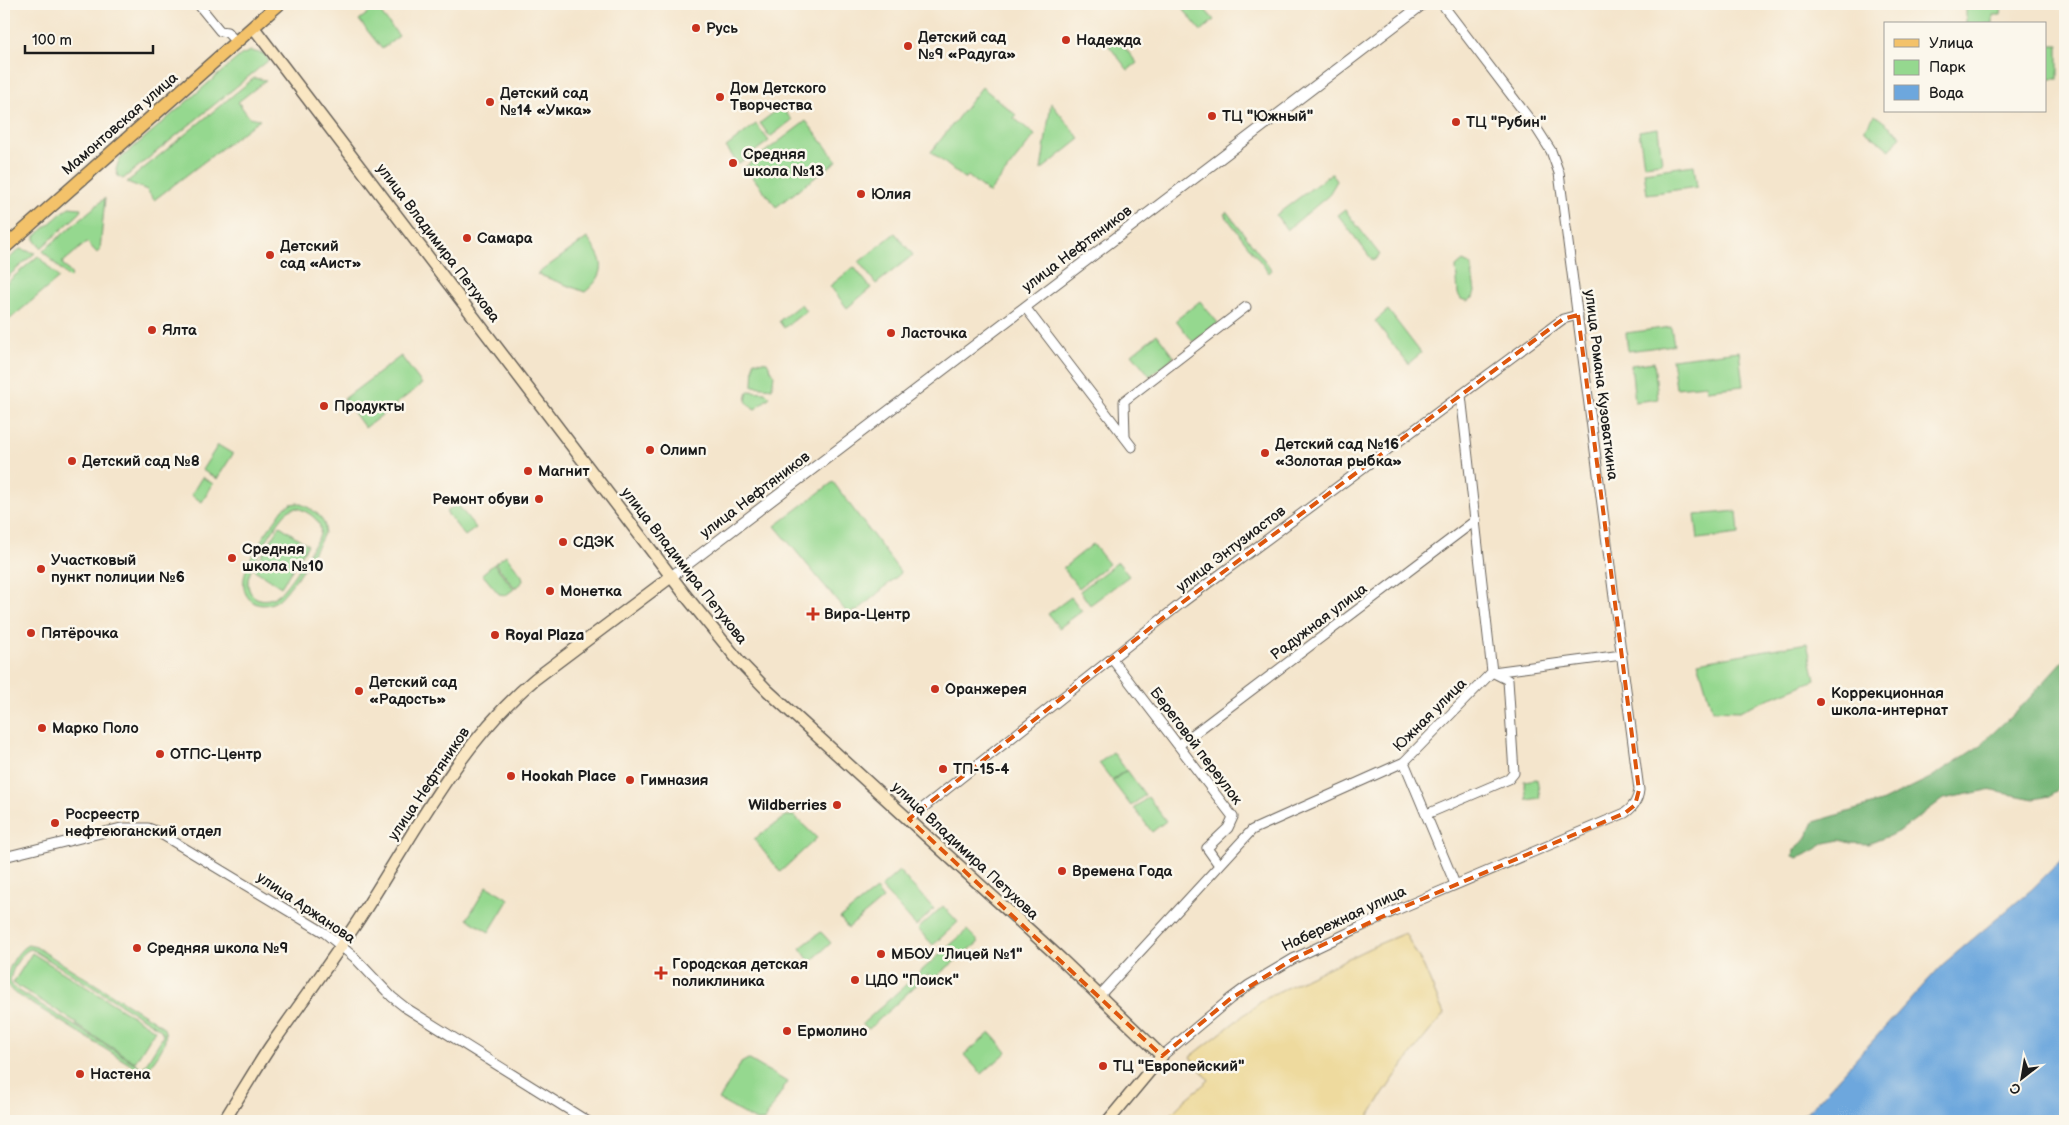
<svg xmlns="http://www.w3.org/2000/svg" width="2069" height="1125" viewBox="0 0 2069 1125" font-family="'Balsamiq Sans',sans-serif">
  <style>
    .green { fill: #95d88f; stroke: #587a56; fill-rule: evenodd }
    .forest { fill: #78b87a; stroke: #4a6a4b }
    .sand { fill: #eeda9e; stroke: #857b5d }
    .water { fill: #6da7dd; stroke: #44627c }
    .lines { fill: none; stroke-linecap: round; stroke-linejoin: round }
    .minor-casing { stroke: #68625a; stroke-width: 11 }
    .tertiary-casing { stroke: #68625a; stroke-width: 12 }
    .secondary-casing { stroke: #68625a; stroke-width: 14 }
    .primary-casing { stroke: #68625a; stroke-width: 15 }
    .minor { stroke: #fff; stroke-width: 9 }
    .tertiary { stroke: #fff; stroke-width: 10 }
    .secondary { stroke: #fae7c3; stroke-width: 11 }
    .primary { stroke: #f3c26a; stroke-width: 12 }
    .marked { fill: none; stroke: #de560d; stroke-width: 4; stroke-dasharray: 10 6; stroke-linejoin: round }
    .poi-dot { fill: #c8321e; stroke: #fbf7ec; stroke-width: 2 }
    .labels { text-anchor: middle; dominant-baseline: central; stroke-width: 5; stroke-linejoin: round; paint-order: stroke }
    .poi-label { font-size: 15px; font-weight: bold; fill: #1c1c1c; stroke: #fbf7ec; text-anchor: start }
    .street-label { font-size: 15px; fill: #1c1c1c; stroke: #fbf7ec }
  </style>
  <rect width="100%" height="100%" fill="#fbf7ec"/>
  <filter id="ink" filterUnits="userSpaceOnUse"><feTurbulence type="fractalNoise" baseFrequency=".02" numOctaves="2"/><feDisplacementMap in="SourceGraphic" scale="10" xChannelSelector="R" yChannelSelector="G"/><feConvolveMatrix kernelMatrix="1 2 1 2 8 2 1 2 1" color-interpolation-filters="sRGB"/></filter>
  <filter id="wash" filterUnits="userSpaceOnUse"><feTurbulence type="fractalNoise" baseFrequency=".0096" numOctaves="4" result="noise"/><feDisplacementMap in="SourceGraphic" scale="20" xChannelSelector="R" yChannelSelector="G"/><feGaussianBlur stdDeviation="1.12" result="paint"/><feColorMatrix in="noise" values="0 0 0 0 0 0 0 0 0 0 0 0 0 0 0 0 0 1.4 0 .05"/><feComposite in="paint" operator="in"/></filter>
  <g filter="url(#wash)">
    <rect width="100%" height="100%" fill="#f4e5cc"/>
    <!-- green -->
    <g class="green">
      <path d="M1179,4H1200L1214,20L1201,31Z"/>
      <path d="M1966,4H2002L2001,15H1993V24H1966Z"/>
      <path d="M376,7L399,36L382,49L359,20Z"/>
      <path d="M1118,39L1137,63L1128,70L1109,46Z"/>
      <rect x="2045" y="45" width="13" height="34"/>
      <path d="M251,51L264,54L269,60L123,179L118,176L116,170L119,160L241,55Z"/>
      <path d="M254,78L266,80L238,102L249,117L260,119L154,200L147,190L127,182Z"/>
      <path d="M982,87L1016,115L1014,118L1035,135L989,193L968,176L965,179L931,152Z"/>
      <path d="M1051,103L1080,139L1041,170Z"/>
      <path d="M781,107L792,120L770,137L760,123Z"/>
      <path d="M1875,115L1901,135L1890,150L1864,130Z"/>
      <path d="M806,121L837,161L776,207L745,167Z"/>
      <path d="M756,124L769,141L738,164L726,147Z"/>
      <path d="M1658,128L1662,163L1644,165L1639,131Z"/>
      <path d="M1694,165L1697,187L1647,194L1644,172Z"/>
      <path d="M1332,173L1337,181L1328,196L1287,230L1276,215Z"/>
      <path d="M105,198L100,250L97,253L87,242L62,263L72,275L69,278L43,251Z"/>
      <path d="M69,207L81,208L80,213L41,248L35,241V236Z"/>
      <path d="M1345,210L1380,255L1373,261L1338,215Z"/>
      <path d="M1227,212L1272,270L1269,273L1224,214Z"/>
      <path d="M895,233L913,255L876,284L859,262Z"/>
      <path d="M587,238C604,260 609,272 585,292L537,274Z"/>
      <path d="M20,249L35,253L4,280V263Z"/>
      <path d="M38,256L59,278L4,324V285Z"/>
      <path d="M1463,261L1471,265L1475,292L1473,298L1467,301L1461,299L1458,294L1456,267Z"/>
      <path d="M854,267L871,288L847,308L830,286Z"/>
      <path d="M1200,301L1218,323L1193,342L1176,320Z"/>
      <path d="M801,304L806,311L784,328L779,321Z"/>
      <path d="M1388,310L1421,353L1408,364L1375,321Z"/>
      <path d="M1671,327L1674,345L1628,351L1626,333Z"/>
      <path d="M1157,334L1174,357L1150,376L1132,354Z"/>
      <path d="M1739,351L1743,386L1707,390L1706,385L1676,388L1672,359Z"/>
      <path d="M401,356L422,384L365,428L344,399Z"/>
      <path d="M754,361L767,362L774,375L772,388L753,386Z"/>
      <path d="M1654,362L1658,399L1635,402L1631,365Z"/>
      <path d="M748,391L765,392L770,397L754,410L746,401Z"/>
      <path d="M218,445L233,454L217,479L202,470Z"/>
      <path d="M202,477L213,484L202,502L191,495Z"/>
      <path d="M833,482L901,573L856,612L854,610L849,615L775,526Z"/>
      <path d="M298,503C309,507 324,515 325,528C326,538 287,594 278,600C271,605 260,607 253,602C224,582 270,529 283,509L291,504ZM298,508C310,513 325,522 319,537C307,555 296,575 282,591C270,605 247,602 248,581C248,569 278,519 287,512C291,509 294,508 298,508Z"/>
      <path d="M457,504L476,528L465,536L446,512Z"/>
      <path d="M1737,511L1739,534L1698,539L1695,515Z"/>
      <path d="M280,526L308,545L281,587L253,569Z"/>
      <path d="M1093,544L1109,564L1079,588L1063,568Z"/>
      <path d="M506,555L522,576L523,581L515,588L495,563Z"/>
      <path d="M1118,562L1129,576L1090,605L1080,591Z"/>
      <path d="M494,564L514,589L506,595L499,594L482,574Z"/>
      <path d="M1071,597L1082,611L1059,628L1048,614Z"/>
      <path d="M1807,643L1815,680L1739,711L1712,710L1698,662Z"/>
      <path d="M1113,752L1126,770L1112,780L1099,763Z"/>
      <path d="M1127,770L1145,795L1131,806L1112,781Z"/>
      <path d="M1537,779L1540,798L1527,800L1524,781Z"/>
      <path d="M1148,797L1166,821L1152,832L1134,808Z"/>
      <path d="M786,816H794L817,838L780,872L754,839Z"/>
      <path d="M899,871L934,909L916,926L881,887Z"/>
      <path d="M487,886L509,899L489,932L467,919Z"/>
      <path d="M876,890L883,899L848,928L840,918Z"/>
      <path d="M943,906L958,922L933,945L918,929Z"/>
      <path d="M967,930L979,942L934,978L928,974L869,1029L862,1024Z"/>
      <path d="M821,932L831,943L810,962L800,948Z"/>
      <path d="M28,945L36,947L162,1026C173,1039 155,1059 147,1070H139L12,991L6,983C6,971 17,950 28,945ZM31,949L160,1029L163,1034L162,1038L144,1067H141L14,988L10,982C10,972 21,951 31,949Z"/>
      <path d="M32,953L155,1030L135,1062L76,1025L77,1023L13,983Z"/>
      <path d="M990,1033L1007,1052L982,1074L964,1055Z"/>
      <path d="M748,1059L787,1082L764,1121H756L719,1100L741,1063Z"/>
    </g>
    <!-- forest -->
    <path class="forest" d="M2065,659V784L2050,796L2034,799L1988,790L1943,799L1901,830L1889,836L1868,844L1850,843L1840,840L1826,843L1813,851L1798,858L1793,856L1794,850L1806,839L1814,822L1881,802L1930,778L1978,747L2024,704Z"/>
    <!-- sand -->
    <path class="sand" d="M1405,933L1424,967L1444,1014C1415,1048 1389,1083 1366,1121H1164L1184,1101L1209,1080L1190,1057L1267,997L1374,946Z"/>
    <!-- water -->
    <path class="water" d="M2065,856V1121H1795L1810,1109L1942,965L2031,890Z"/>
  </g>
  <g filter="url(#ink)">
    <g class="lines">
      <!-- minor casing -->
      <g class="minor-casing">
        <g id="minor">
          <path d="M198,4L220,31L227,32L237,43"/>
          <path d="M1025,307L1132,447"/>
          <path d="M1125,437L1124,401L1246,307"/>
          <path d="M1112,659L1233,817L1228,828L1207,848L1219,865"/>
          <path d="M1493,672L1622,655"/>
          <path d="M1179,745L1476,520"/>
          <path d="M1404,762L1455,884"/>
          <path d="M1427,814L1509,779L1514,773L1508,680L1492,672"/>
          <path d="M909,819L1183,602L1563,319L1578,315"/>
          <path d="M4,857L121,828H148L156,831L325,933L354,957L392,997L406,1008L587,1121"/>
          <path d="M1100,995L1252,830L1404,762L1492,672L1461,395"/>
          <path d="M1162,1056L1230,999L1249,985L1293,959L1394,911L1625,813C1634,807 1638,800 1639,790L1559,173L1551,151L1537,129L1442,4"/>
        </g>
      </g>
      <!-- tertiary casing -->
      <g class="tertiary-casing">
        <path id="tertiary" d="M672,576L1423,4"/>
      </g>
      <!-- secondary casing -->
      <g class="secondary-casing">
        <g id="secondary">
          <path d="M254,28L686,596L739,661L768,691L1061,959L1162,1056L1108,1121"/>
          <path d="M224,1121C239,1097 254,1071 270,1047C300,1004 332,961 361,916C414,834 459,743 535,679L672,576"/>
        </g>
      </g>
      <!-- primary casing -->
      <g class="primary-casing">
        <path id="primary" d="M4,248L279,4"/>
      </g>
      <!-- minor -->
      <use href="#minor" class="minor"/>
      <!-- tertiary -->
      <use href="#tertiary" class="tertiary"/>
      <!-- secondary -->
      <use href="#secondary" class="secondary"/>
      <!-- primary -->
      <use href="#primary" class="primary"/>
    </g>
  </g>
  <!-- marked area -->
  <path class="marked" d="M1578,315L1639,790L1635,805L1625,813L1394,911L1293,959L1230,999L1162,1056L909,819L1183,602L1563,319Z"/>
  <!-- markers -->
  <g class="poi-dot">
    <circle cx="696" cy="28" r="5"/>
    <circle cx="1066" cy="40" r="5"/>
    <circle cx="908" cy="46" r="5"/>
    <circle cx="720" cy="97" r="5"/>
    <circle cx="490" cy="102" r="5"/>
    <circle cx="1212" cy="116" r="5"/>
    <circle cx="1456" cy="122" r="5"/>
    <circle cx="733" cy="163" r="5"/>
    <circle cx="861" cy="194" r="5"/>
    <circle cx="467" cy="238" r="5"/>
    <circle cx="270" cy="255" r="5"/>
    <circle cx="152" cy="330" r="5"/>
    <circle cx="891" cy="333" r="5"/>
    <circle cx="324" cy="406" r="5"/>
    <circle cx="650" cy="450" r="5"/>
    <circle cx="1265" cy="453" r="5"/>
    <circle cx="72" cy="461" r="5"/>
    <circle cx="528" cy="471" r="5"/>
    <circle cx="539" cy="499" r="5"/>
    <circle cx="563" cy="542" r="5"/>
    <circle cx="232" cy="558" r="5"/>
    <circle cx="41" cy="569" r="5"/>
    <circle cx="550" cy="591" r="5"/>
    <path d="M810.5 606.5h5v5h5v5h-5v5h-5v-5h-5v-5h5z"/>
    <circle cx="31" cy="633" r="5"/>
    <circle cx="495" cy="635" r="5"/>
    <circle cx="935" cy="689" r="5"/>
    <circle cx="359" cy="691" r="5"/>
    <circle cx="1821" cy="702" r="5"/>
    <circle cx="42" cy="728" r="5"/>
    <circle cx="160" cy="754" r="5"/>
    <circle cx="943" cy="769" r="5"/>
    <circle cx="511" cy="776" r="5"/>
    <circle cx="630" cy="780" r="5"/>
    <circle cx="837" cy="805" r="5"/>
    <circle cx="55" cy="823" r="5"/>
    <circle cx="1062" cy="871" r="5"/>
    <circle cx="137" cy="948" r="5"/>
    <circle cx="881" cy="954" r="5"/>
    <path d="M658.5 965.5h5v5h5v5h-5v5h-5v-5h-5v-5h5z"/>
    <circle cx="855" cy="980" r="5"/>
    <circle cx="787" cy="1031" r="5"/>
    <circle cx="1103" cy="1066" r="5"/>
    <circle cx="80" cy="1074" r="5"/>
  </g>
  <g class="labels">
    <!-- poi labels -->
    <g class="poi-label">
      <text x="706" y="28">Русь</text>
      <text x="918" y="37">Детский сад<tspan x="918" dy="17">№9 «Радуга»</tspan></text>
      <text x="1076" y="40">Надежда</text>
      <text x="730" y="88">Дом Детского<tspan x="730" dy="17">Творчества</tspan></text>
      <text x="500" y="93">Детский сад<tspan x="500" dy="17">№14 «Умка»</tspan></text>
      <text x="1222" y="116">ТЦ "Южный"</text>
      <text x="1466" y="122">ТЦ "Рубин"</text>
      <text x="743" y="154">Средняя<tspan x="743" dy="17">школа №13</tspan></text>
      <text x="871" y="194">Юлия</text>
      <text x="477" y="238">Самара</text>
      <text x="280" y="246">Детский<tspan x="280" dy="17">сад «Аист»</tspan></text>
      <text x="162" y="330">Ялта</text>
      <text x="901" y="333">Ласточка</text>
      <text x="334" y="406">Продукты</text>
      <text x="1275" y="444">Детский сад №16<tspan x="1275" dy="17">«Золотая рыбка»</tspan></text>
      <text x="660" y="450">Олимп</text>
      <text x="82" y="461">Детский сад №8</text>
      <text x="538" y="471">Магнит</text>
      <text x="529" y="499" text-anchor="end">Ремонт обуви</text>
      <text x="573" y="542">СДЭК</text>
      <text x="242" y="549">Средняя<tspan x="242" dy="17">школа №10</tspan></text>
      <text x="51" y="560">Участковый<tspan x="51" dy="17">пункт полиции №6</tspan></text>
      <text x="560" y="591">Монетка</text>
      <text x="824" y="614">Вира-Центр</text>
      <text x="41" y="633">Пятёрочка</text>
      <text x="505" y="635">Royal Plaza</text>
      <text x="369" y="682">Детский сад<tspan x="369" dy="17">«Радость»</tspan></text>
      <text x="945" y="689">Оранжерея</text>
      <text x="1831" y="693">Коррекционная<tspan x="1831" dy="17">школа-интернат</tspan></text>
      <text x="52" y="728">Марко Поло</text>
      <text x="170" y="754">ОТПС-Центр</text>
      <text x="953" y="769">ТП-15-4</text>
      <text x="521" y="776">Hookah Place</text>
      <text x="640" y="780">Гимназия</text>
      <text x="827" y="805" text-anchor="end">Wildberries</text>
      <text x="65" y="814">Росреестр<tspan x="65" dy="17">нефтеюганский отдел</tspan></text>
      <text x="1072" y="871">Времена Года</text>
      <text x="147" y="948">Средняя школа №9</text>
      <text x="891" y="954">МБОУ "Лицей №1"</text>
      <text x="672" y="964">Городская детская<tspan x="672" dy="17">поликлиника</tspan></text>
      <text x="865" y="980">ЦДО "Поиск"</text>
      <text x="797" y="1031">Ермолино</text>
      <text x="1113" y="1066">ТЦ "Европейский"</text>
      <text x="90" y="1074">Настена</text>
    </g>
    <!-- street labels -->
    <g class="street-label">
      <text transform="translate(120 124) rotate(-41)">Мамонтовская улица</text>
      <text transform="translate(438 243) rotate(53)">улица Владимира Петухова</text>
      <text transform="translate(1077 249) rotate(-37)">улица Нефтяников</text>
      <text transform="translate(1601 385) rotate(83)">улица Романа Кузоваткина</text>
      <text transform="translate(755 495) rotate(-37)">улица Нефтяников</text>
      <text transform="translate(1231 549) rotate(-37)">улица Энтузиастов</text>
      <text transform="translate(684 566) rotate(52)">улица Владимира Петухова</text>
      <text transform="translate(1319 622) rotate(-37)">Радужная улица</text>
      <text transform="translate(1430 715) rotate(-45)">Южная улица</text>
      <text transform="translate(1196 746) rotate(53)">Береговой переулок</text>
      <text transform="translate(429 784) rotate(-56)">улица Нефтяников</text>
      <text transform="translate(965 851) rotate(43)">улица Владимира Петухова</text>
      <text transform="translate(306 908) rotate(34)">улица Аржанова</text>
      <text transform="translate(1344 919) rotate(-25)">Набережная улица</text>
    </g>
  </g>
  <!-- margin -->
  <rect width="2069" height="1125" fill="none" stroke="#fbf7ec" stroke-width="20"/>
  <!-- legend -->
  <rect x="1884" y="22" width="162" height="90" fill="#fbf7ec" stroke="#a29f99"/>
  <rect x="1894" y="39" width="25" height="8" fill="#f3c26a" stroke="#a29f99"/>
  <text x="1929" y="48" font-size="15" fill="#1c1c1c">Улица</text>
  <rect x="1894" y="60" width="25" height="15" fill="#95d88f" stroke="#a29f99"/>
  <text x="1929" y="72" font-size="15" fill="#1c1c1c">Парк</text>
  <rect x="1894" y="85" width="25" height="15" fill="#6da7dd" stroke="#a29f99"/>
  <text x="1929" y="98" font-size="15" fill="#1c1c1c">Вода</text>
  <!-- north arrow -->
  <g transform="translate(2022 1078) rotate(211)" stroke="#fbf7ec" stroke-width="4" paint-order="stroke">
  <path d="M0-4L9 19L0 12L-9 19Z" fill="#1c1c1c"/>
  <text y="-8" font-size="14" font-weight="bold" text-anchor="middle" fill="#1c1c1c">С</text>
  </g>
  <!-- scale -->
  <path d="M25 45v8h128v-8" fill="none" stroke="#1c1c1c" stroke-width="2.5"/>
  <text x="32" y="45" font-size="15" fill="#1c1c1c" stroke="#fbf7ec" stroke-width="4" paint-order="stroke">100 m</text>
</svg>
